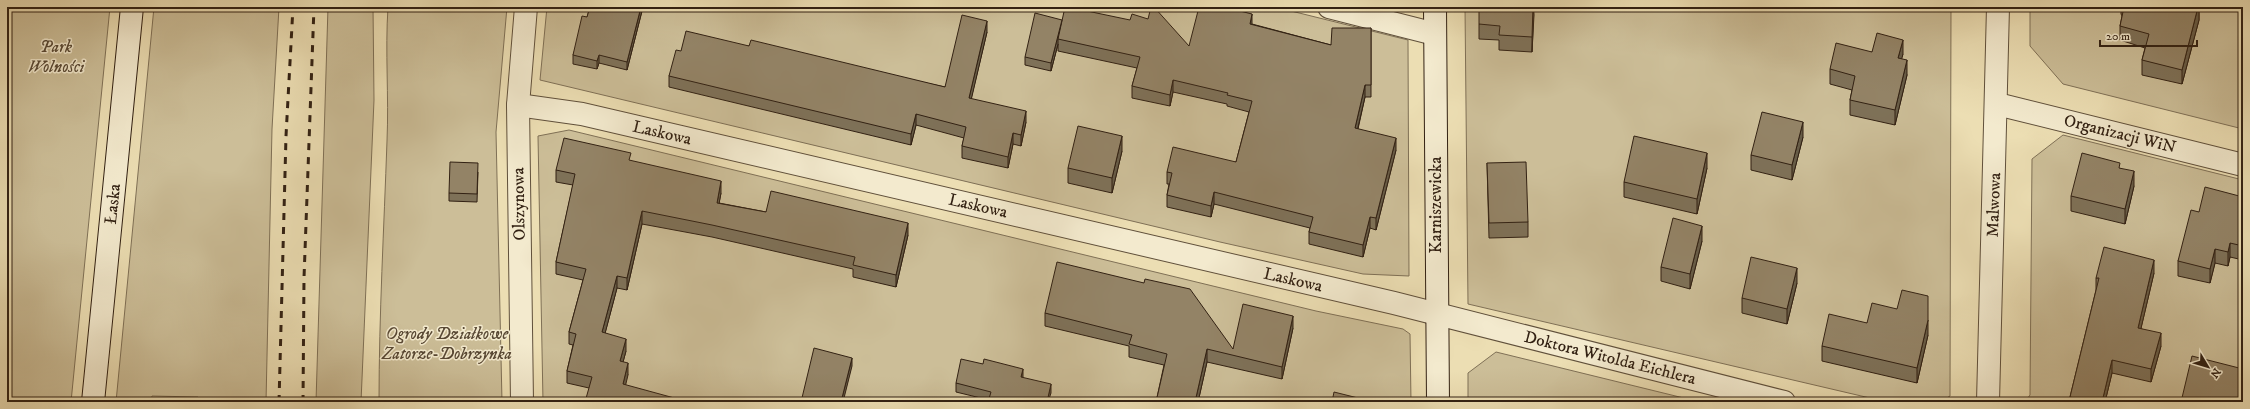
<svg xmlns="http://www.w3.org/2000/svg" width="2250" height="409" viewBox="0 0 2250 409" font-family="'IM FELL DW Pica',serif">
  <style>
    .green { fill: #ccbe98; stroke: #7f7056 }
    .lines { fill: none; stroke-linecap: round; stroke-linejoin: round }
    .street-casing { stroke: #60503b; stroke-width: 24 }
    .secondary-casing { stroke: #322113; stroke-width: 24 }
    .street { stroke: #f3eace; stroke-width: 22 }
    .secondary { stroke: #f3eace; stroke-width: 22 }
    .rail { stroke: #322113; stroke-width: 3; stroke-dasharray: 7 7; stroke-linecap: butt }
    .wall { fill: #7e7158; stroke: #322113 }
    .shaded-wall { fill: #675c47; stroke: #322113 }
    .building { fill: #938366; stroke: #322113 }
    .labels { text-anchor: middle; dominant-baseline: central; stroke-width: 3; stroke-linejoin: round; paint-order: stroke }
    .park-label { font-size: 17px; font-style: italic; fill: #584834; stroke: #f3eace }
    .street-label { font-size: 17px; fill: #322113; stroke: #f3eace }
  </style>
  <rect width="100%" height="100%" fill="#ecdeb3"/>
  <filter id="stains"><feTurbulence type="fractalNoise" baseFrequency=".005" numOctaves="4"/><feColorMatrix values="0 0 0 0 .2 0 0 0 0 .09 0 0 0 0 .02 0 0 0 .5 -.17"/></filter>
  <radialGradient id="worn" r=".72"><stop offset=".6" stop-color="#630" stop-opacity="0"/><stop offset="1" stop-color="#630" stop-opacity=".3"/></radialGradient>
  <!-- green -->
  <g class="green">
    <path d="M7,7H110L71,402H7Z"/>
    <path d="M154,7H279L272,129L266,402H198V397L152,396L151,402H116Z"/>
    <path d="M328,7H373L374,100L361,402H316Z"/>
    <path d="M388,7H507L496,132L502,402H379C379,315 384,228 387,141C389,96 385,52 388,7Z"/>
    <path d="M547,7H1275L1408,40L1409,276L1363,274L1220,242L540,80Z"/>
    <path d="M1465,7H1951L1950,396L1940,402H1887L1468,304Z"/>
    <path d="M2030,7H2243V129L2063,84L2030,46Z"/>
    <path d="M569,130L1316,311L1403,329L1410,334L1411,402H543L538,136Z"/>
    <path d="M2063,135L2243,180V402H2025L2030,395L2032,159Z"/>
    <path d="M1496,352L1700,402H1468V373Z"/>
  </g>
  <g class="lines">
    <!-- street casing -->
    <g class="street-casing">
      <g id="street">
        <path d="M1329,7L1435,34"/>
        <path d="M1997,104L2243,165"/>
        <path d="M518,105L582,114L1394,303L1784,402"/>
        <path d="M522,402L518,105L526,7"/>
        <path d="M1988,402L1998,7"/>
      </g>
    </g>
    <!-- secondary casing -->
    <g class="secondary-casing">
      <g id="secondary">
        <path d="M1435,7L1438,402"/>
        <path d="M93,402L132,7"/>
      </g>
    </g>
    <!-- street -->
    <use href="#street" class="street"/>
    <!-- secondary -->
    <use href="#secondary" class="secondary"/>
    <!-- rail -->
    <g class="rail">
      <path d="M279,402L286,136L293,7"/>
      <path d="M303,402L304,278L314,7"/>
    </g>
  </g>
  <!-- wall -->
  <g class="wall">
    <path d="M590,7H643L627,70L599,63L597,69L573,64V55L587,17Z"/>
    <path d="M1534,7L1532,52L1499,50V40L1479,39V24Z"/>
    <path d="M2121,7H2199V20L2182,84L2142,75V60L2145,48L2120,40V26L2122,16L2121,14Z"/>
    <path d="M1062,20L1189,46L1252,24L1331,45L1371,28V97H1365L1358,129L1396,150L1376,230L1370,228L1363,257L1309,244V232L1310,228L1214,204L1211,217L1167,207V195L1169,184H1167V172L1236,162L1249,112L1227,106V104L1173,92L1170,106L1132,98V86L1137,68L1058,51V44L1051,71L1025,65V57Z"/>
    <path d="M987,32L971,99L1026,122L1021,146L1013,144L1008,168L962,158V146L964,138L916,125L911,145L669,87V76L681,51L749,46L945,87Z"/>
    <path d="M1872,52L1903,54L1901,59L1907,75L1895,125L1850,115V100L1852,90L1830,84V69Z"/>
    <path d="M1803,137L1792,180L1751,170V155Z"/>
    <path d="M1122,151L1112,193L1068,183V168Z"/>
    <path d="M631,161L721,193L719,203L766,212L908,235L896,287L853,277V269L712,237L642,224L627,290L617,288L605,333L626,351L623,362L628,375L589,388L567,383V371L573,345L569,344V332L583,280L556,274V262L573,185L556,182V170Z"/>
    <path d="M1487,163L1528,222V237L1489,238Z"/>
    <path d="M1707,168L1697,214L1624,197V182Z"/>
    <path d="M2120,168L2134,186L2125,224L2071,211V196Z"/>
    <path d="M478,172L477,202L449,201V193Z"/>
    <path d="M2243,197V260L2230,257L2228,266L2215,263L2210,283L2178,276V261L2199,212Z"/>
    <path d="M1702,241L1690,289L1661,281V267Z"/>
    <path d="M2154,273L2141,328L2161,346L2151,382L2112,373L2105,402H2070V397L2096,290V278Z"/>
    <path d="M1797,283L1787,324L1742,313V298Z"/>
    <path d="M1045,313L1233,349L1293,328L1282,379L1207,362L1198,402H1156L1164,365L1129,357V346L1045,326Z"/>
    <path d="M1867,323L1928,335L1917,383L1822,361V346Z"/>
    <path d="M1023,378L1051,393L989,400L956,392V383Z"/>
  </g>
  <!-- shaded-wall -->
  <g class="shaded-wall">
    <path d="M641,7H643L627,70V62Z"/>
    <path d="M1533,7L1534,15L1532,52V37Z"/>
    <path d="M2198,7H2199V20L2182,84V70Z"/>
    <path d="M1252,14V26L1250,24Z"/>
    <path d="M1062,20L1058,39V44L1051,71V63Z"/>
    <path d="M987,21V32L969,109V98Z"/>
    <path d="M1903,40V54L1898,73V58Z"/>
    <path d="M599,55V63L597,69V61Z"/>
    <path d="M1907,60V75L1895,125V110Z"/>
    <path d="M1173,80V92L1170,106V95Z"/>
    <path d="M1365,85V97L1355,140V128Z"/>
    <path d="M1026,111V122L1021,146V135Z"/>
    <path d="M916,114V125L911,145V134Z"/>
    <path d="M1803,122V137L1792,180V165Z"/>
    <path d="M1013,133V144L1008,168V157Z"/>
    <path d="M1122,136V151L1112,193V178Z"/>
    <path d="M1396,138V150L1376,230V218Z"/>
    <path d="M1707,153V168L1697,214V199Z"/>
    <path d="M2134,171V186L2125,224V209Z"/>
    <path d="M721,181V193L717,215V203Z"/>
    <path d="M1214,192V204L1211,217V206Z"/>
    <path d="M642,211V224L627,290V278Z"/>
    <path d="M1370,217V228L1363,257V245Z"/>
    <path d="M908,223V235L896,287V275Z"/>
    <path d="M1702,226V241L1690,289V274Z"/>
    <path d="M2230,243V257L2228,266V252Z"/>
    <path d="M2215,249V263L2210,283V269Z"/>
    <path d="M2154,260V273L2138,341V328Z"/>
    <path d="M1797,268V283L1787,324V309Z"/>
    <path d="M617,276V288L602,345V332Z"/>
    <path d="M1293,316V328L1282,379V367Z"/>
    <path d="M1928,320V335L1917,383V368Z"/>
    <path d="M2161,333V346L2151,382V369Z"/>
    <path d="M626,339V351L620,373V361Z"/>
    <path d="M1207,349V362L1198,402H1195Z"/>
    <path d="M852,358V366L843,402H841Z"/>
    <path d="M2112,360V373L2105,402H2102Z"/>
    <path d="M628,363V375L623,396V384Z"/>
    <path d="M1023,369V377L1021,386V377Z"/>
    <path d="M1051,384V393L1048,402H1047Z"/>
  </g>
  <!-- building -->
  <g class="building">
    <path d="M590,7H641L627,62L599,55L597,61L573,55L582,16L587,17Z"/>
    <path d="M1065,7H1068L1130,20L1132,14L1148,19L1151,7H1154L1189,46L1199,7H1224L1252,14L1250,24L1331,45L1332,28H1371V85H1365L1355,128L1396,138L1376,218L1370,217L1363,245L1309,232L1313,217L1214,192L1211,206L1167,195L1172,173L1167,172L1173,147L1236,162L1252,101L1227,95L1228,93L1173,80L1170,95L1132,86L1140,57L1058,39Z"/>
    <path d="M1479,7H1533L1532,37L1499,35L1500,26L1479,24Z"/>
    <path d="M2124,7H2198L2182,70L2142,60L2149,34L2120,26Z"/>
    <path d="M1035,13L1062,20L1051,63L1025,57Z"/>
    <path d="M962,15L987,21L969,98L1026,111L1021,135L1013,133L1008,157L962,146L966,127L916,114L911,134L669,76L676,50L681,51L686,31L749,46L751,40L945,87Z"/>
    <path d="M1877,33L1903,40L1898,58L1907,60L1895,110L1850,100L1855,76L1830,69L1836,43L1872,52Z"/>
    <path d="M1762,112L1803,122L1792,165L1751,155Z"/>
    <path d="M1078,126L1122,136L1112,178L1068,168Z"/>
    <path d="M1634,136L1707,153L1697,199L1624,182Z"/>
    <path d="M564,138L631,153L629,160L721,181L717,203L766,212L771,191L908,223L896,275L853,265L855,257L712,225L642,211L627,278L617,276L602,332L626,339L620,361L628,363L623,384L689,402H585L592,377L567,371L576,334L569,332L586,269L556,262L575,174L556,170Z"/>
    <path d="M2082,153L2120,163L2119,168L2134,171L2125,209L2071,196Z"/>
    <path d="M450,162L478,163L477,194L449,193Z"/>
    <path d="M1526,162L1528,222L1489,223L1487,163Z"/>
    <path d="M2205,187L2243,197V246L2230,243L2228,252L2215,249L2210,269L2178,261L2191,210L2199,212Z"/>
    <path d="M1673,218L1702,226L1690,274L1661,267Z"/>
    <path d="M2104,247L2154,260L2138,328L2161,333L2151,369L2112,360L2102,402H2092L2070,397L2099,278H2096Z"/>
    <path d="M1751,257L1797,268L1787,309L1742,298Z"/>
    <path d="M1057,262L1144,283L1145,279L1190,289L1233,349L1243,304L1293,316L1282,367L1207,349L1195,402H1156L1167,354L1129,344L1132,335L1045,313Z"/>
    <path d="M1902,290L1928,296V320L1917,368L1822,346L1829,314L1867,323L1872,303L1897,309Z"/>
    <path d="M814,348L852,358L841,402H801Z"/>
    <path d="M2192,356L2243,369V402H2181Z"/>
    <path d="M961,359L983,364L984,359L1023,369L1021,377L1051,384L1047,402H988L991,392L956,383Z"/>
    <path d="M1334,392L1374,402H1332Z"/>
    <path d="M1663,398L1674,402H1662Z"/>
  </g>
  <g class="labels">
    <!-- park labels -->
    <g class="park-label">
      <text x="56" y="47">Park<tspan x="56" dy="20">Wolności</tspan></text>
      <text x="447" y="334">Ogrody Działkowe<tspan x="447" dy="20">Zatorze-Dobrzynka</tspan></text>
    </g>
    <!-- street labels -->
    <g class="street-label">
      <text transform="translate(662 133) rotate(13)">Laskowa</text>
      <text transform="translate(2120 134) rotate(14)">Organizacji WiN</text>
      <text transform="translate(113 204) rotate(-84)">Łaska</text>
      <text transform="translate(519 204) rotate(-91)">Olszynowa</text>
      <text transform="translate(1436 205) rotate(-90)">Karniszewicka</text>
      <text transform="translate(1994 205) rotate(-88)">Malwowa</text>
      <text transform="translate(978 206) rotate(13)">Laskowa</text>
      <text transform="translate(1293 280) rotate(13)">Laskowa</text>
      <text transform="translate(1610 358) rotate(14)">Doktora Witolda Eichlera</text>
    </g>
  </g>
  <!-- margin -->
  <rect width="2250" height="409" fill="none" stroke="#ecdeb3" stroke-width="24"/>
  <rect x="8" y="8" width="2234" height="393" fill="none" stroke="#322113" stroke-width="2"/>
  <rect x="12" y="12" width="2226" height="385" fill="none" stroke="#322113"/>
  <!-- north arrow -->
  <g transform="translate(2208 367) rotate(128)" stroke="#f3eace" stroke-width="3" paint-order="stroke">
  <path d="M0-3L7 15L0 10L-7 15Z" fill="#322113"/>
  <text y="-6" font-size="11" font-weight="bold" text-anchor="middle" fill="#322113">N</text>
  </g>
  <!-- scale -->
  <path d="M2100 40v6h97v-6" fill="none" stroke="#322113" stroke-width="2"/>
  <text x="2106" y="40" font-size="12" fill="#322113" stroke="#f3eace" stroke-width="3" paint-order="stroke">20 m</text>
  <rect width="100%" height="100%" filter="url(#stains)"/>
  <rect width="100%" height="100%" fill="url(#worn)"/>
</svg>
